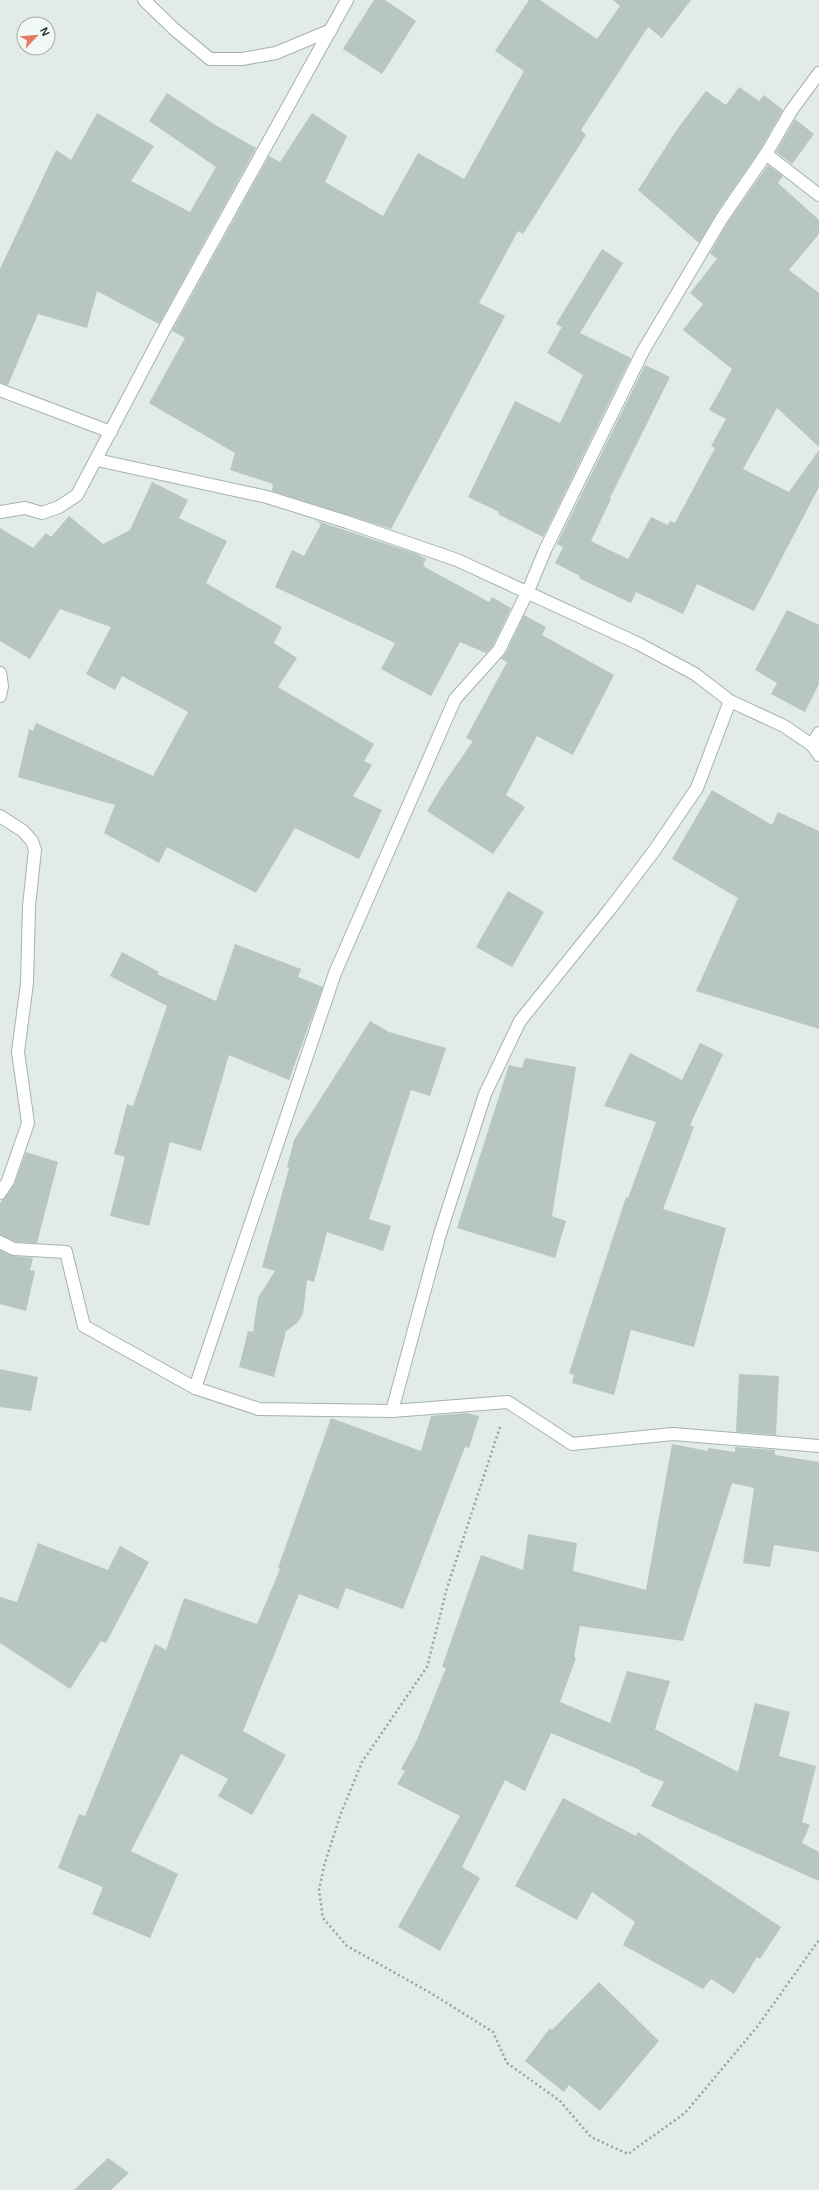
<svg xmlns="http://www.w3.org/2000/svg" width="819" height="2190" viewBox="0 0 819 2190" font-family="Arial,sans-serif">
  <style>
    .building { fill: #b7c6bf }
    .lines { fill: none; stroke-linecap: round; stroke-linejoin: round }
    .lane-casing { stroke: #a5b3ad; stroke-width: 14 }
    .street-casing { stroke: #a5b3ad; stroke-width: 14 }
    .path { stroke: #85ac9d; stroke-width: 2.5; stroke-dasharray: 2 3; stroke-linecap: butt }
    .lane { stroke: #fff; stroke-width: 12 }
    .street { stroke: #fff; stroke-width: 12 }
  </style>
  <rect width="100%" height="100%" fill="#e2ebe6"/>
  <!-- building -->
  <g class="building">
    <path d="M374,0H385L416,21L382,74L343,49Z"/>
    <path d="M529,0H540L597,39L620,6L613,0H691L662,38L648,27L581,130L586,135L523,234L518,231L479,303L505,316L391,529L272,491L273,484L230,470L235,453L149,403L185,338L172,331L269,156L280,162L312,113L347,136L325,182L383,216L418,153L464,179L524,71L495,51Z"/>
    <path d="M739,87L759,101L764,95L783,110L760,150L716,214L699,243L638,190L678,128L706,91L726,105Z"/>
    <path d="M167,93L217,126L256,148L159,324L97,291L87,328L38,314L8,385L0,383V269L56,150L71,160L97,113L154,146L131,181L190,212L216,167L149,121Z"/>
    <path d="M795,119L814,134L792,164L776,152Z"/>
    <path d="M768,165L783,176L778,183L819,220V234L789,270L819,293V447L777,408L743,469L789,492L819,450V487L754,611L697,584L683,614L636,592L631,603L591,584L579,578L580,576L555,563L563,547L557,544L645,365L670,377L610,498L611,499L591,541L628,559L651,517L668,525L670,521L675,523L715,448L711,446L726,419L709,410L732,369L683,330L703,304L690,293L717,259L710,253L728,222Z"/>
    <path d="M602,249L623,263L580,333L631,358L543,537L498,514L499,512L468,497L515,401L560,423L583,375L547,353L562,327L556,324Z"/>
    <path d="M152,482L188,500L179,518L227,541L206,583L282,627L274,643L297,658L278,687L374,744L364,761L372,765L353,796L382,810L359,859L295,828L256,893L167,847L159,863L104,833L115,805L18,777L29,729L33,731L36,723L153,776L188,712L122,676L115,690L86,674L111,627L60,609L30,659L0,641V528L33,548L46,533L51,537L69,516L103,544L130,530Z"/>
    <path d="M314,520L417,554L426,559L423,566L489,602L492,597L511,608L493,646L486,653L460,642L431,696L381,669L395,643L275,587L292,550L304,556L321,524Z"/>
    <path d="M787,610L819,625V684L805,712L771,694L777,683L755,670Z"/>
    <path d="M524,615L546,627L542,635L614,675L573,755L537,736L506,795L525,807L493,854L427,811L442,786L473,741L466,738L507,662L501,659L506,653Z"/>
    <path d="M712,790L772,825L778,812L819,831V1029L696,991L738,898L672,859Z"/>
    <path d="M508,891L544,912L512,967L476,947Z"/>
    <path d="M235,944L301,969L298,977L323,987L289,1080L229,1055L201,1151L170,1142L149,1226L110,1216L125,1157L114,1154L127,1104L133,1106L167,1006L110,976L122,952L159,972L157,974L216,1001Z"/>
    <path d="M370,1021L389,1032L446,1048L430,1096L411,1090L369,1219L391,1226L383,1251L327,1232L314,1282L307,1280L303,1314L297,1323L286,1331L274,1377L239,1367L248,1331L253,1332L258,1298L275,1271L262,1267L289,1168L287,1167L294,1140Z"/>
    <path d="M700,1043L723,1054L690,1125L694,1127L663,1209L726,1228L694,1347L631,1330L614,1395L572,1383L574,1375L569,1373L626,1197L628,1198L656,1122L604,1106L630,1053L682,1080Z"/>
    <path d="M525,1058L576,1067L552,1216L566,1221L555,1258L457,1228L509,1065L522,1068Z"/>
    <path d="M26,1152L58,1162L37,1243L16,1242L0,1235V1203L14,1185Z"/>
    <path d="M0,1250L13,1256L33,1258L30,1270L35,1271L26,1311L0,1304Z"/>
    <path d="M0,1369L38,1377L31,1411L0,1407Z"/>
    <path d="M739,1374L779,1376L776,1435L736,1432Z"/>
    <path d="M467,1413L479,1416L469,1448L465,1447L403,1609L346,1588L338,1609L299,1594L243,1731L286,1755L252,1815L218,1796L228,1779L181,1754L131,1851L178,1874L150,1938L92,1914L103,1887L58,1868L79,1814L85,1816L155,1644L166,1650L184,1598L257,1624L280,1569L278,1568L331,1418L421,1451L431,1416Z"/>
    <path d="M672,1444L708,1451V1448L735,1452V1447L775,1450V1455L819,1462V1552L774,1545L770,1567L743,1563L754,1488L732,1483L683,1641L580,1626L574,1657L576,1658L560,1702L610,1723L627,1671L670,1681L655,1729L738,1772L755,1703L790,1712L779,1756L816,1766L802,1822L810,1825L802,1843L819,1852V1881L651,1806L664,1782L640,1772V1770L551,1733L525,1791L505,1780L462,1867L480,1878L440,1951L398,1927L460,1816L397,1784L405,1771L401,1769L416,1742L446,1668L442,1667L481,1555L523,1570L528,1534L577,1543L573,1571L646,1590Z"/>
    <path d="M38,1543L108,1570L120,1546L149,1562L106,1643L101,1641L70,1689L0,1643V1597L17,1602Z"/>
    <path d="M563,1798L636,1836L638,1832L781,1927L760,1959L757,1957L734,1994L711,1979L703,1989L623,1945L635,1922L592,1892L577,1920L515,1886Z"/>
    <path d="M599,1982L659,2041L600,2111L569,2085L564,2092L525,2061L550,2028L552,2030Z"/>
    <path d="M108,2158L129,2173L111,2190H74Z"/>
  </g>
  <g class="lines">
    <!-- lane casing -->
    <g class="lane-casing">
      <path id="lane" d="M0,390L111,432"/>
    </g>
    <!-- street casing -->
    <g class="street-casing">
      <g id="street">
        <path d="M144,0L174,29L210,59H242L276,53L331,30"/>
        <path d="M766,154L819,195"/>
        <path d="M97,460L267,497L347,522L457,560L639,644L695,674L730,701L784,726L812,745L819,755"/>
        <path d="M0,512L25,508L42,513L59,507L77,495L165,328L347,0"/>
        <path d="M0,673L2,686L0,696"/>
        <path d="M812,745L819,733"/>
        <path d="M0,816L23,831L32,841L35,850L29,906L27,983L18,1052L28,1123L8,1181L0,1193"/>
        <path d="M0,1242L14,1249L66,1252L84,1326L195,1388L259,1409L392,1411L508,1402L572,1444L673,1434L819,1446"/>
        <path d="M195,1388L335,973L455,699L499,650L528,591L546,548L643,351L722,218L766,154L791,111L819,73"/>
        <path d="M392,1411L440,1234L485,1094L520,1021L610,909L654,851L697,788L730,701"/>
      </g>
    </g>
    <!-- path -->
    <path class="path" d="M500,1427L447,1588L427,1667L362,1762L340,1816L324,1866L319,1890L323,1918L347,1946L429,1992L493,2032L507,2063L560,2101L591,2137L628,2154L685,2113L757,2027L819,1940"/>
    <!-- lane -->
    <use href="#lane" class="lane"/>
    <!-- street -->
    <use href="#street" class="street"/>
  </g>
  <!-- north arrow -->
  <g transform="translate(36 36) rotate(64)"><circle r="19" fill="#f2f8f5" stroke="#9faca7"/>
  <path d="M0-3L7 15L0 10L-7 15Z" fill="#e77a63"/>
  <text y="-6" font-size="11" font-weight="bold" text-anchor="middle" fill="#233b33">N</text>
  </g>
</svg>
